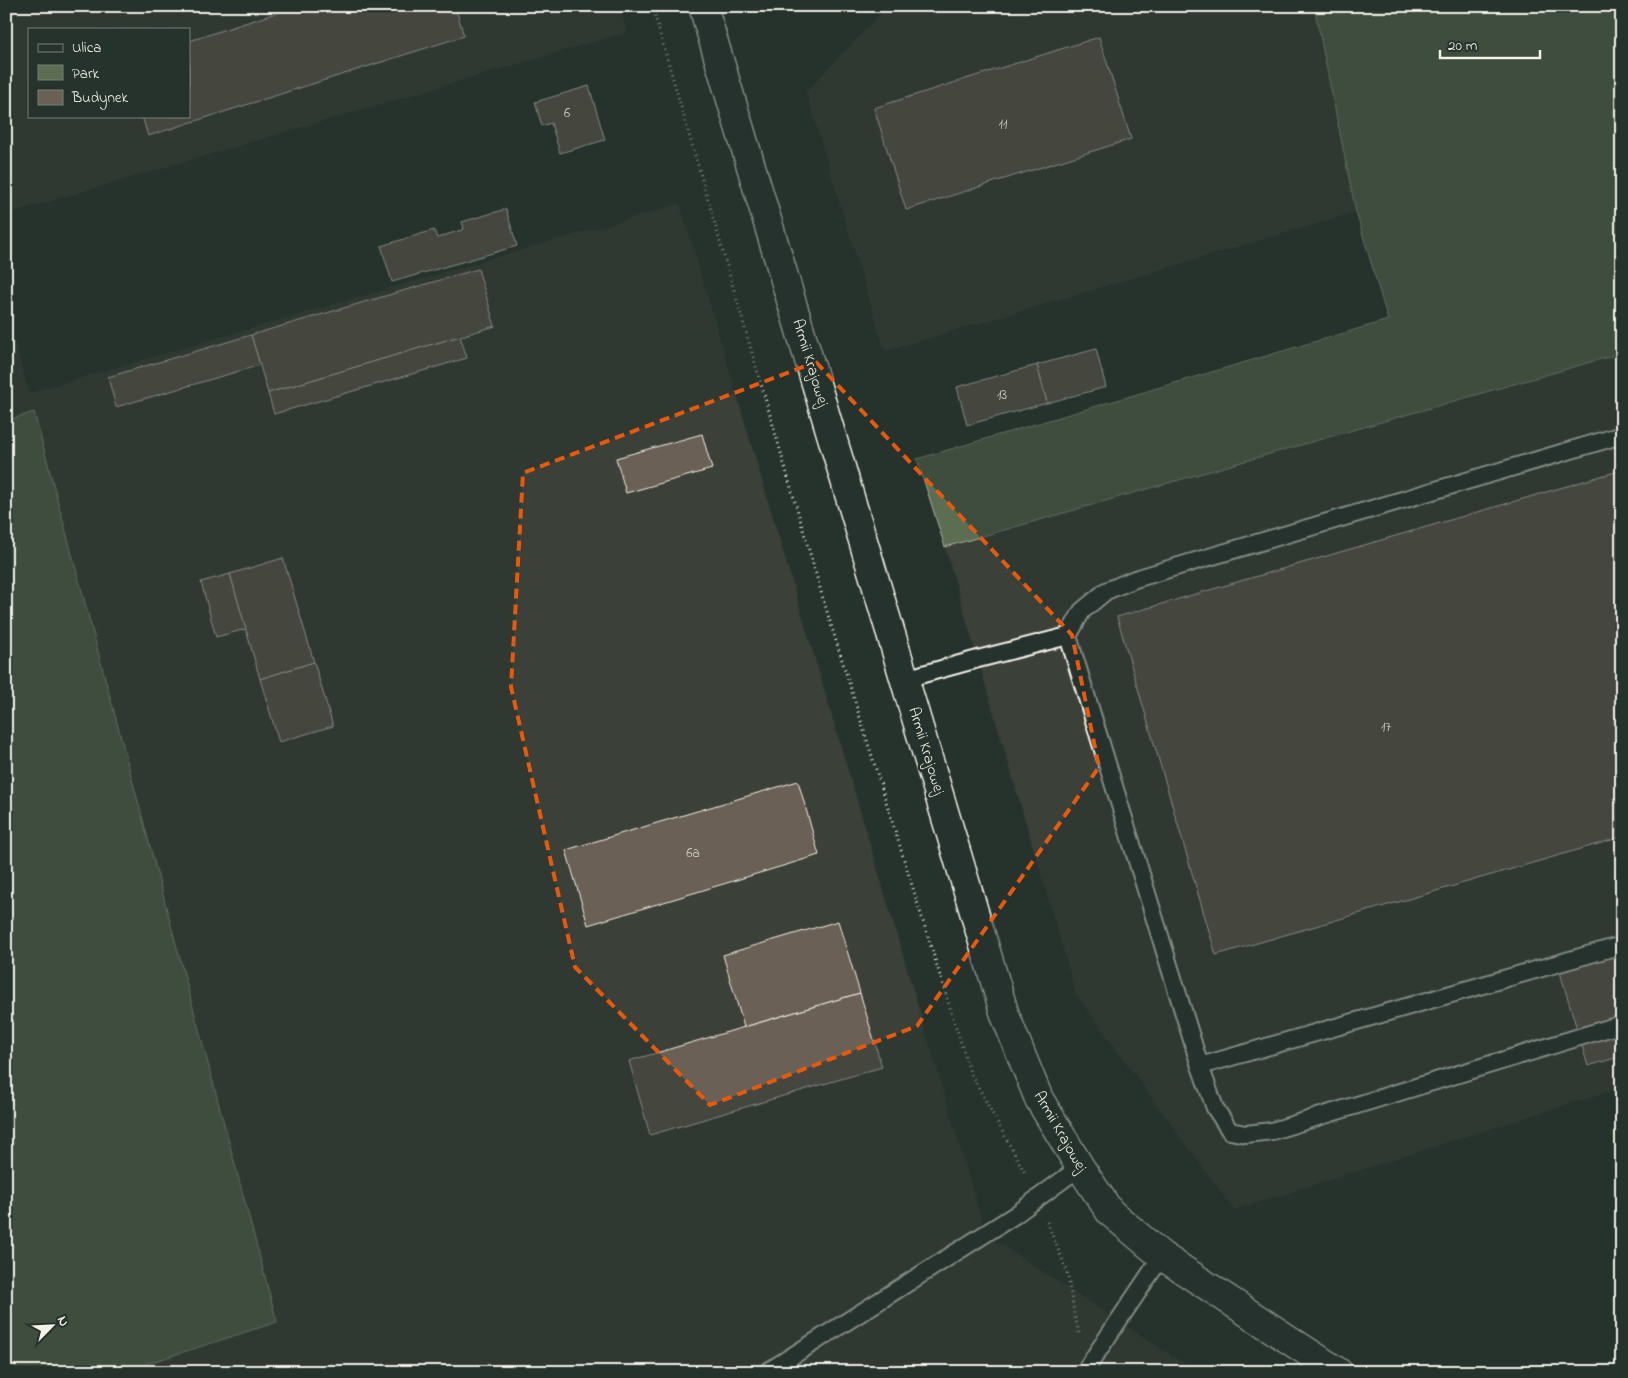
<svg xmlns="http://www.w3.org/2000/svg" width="1628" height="1378" viewBox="0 0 1628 1378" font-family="'Indie Flower',sans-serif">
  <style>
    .built { fill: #3b4039; fill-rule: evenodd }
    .green { fill: #5b6e51; stroke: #a8b09c }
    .building { fill: #6b6055; stroke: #f4f1e8 }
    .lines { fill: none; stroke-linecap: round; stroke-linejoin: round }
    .service-casing { stroke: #f4f1e8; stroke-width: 20 }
    .minor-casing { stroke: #f4f1e8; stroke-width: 31 }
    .path { stroke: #f4f1e8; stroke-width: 3; stroke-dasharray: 1 4; stroke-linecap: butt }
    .service { stroke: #26332d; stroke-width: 16 }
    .minor { stroke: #26332d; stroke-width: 28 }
    .marked { fill: none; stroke: #e8590c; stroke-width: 4; stroke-dasharray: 10 6; stroke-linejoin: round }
    .labels { text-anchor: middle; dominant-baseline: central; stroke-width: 5; stroke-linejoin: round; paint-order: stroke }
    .number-label { font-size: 14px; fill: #d2cdc3 }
    .street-label { font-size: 16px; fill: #f4f1e8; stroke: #26332d }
  </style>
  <rect width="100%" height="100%" fill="#26332d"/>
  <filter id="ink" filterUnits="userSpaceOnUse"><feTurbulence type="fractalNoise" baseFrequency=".02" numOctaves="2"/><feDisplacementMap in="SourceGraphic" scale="10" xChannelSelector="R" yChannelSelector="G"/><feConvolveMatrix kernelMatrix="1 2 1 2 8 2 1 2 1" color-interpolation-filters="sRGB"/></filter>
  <g filter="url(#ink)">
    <!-- built -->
    <g class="built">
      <path d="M6,6H619L627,32L6,214ZM29,29H189V116H29Z"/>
      <path d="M888,6H1314L1356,212L885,351L806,92Z"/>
      <path d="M680,204L986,1235L1197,1372H121L277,1322L34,413L6,421V312L29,393Z"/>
      <path d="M1622,353V1087L1234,1210L1076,994L945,547Z"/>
    </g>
    <!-- green -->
    <g class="green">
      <path d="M1314,6H1622V353L945,547L917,459L1388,320L1356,212Z"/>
      <path d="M34,412L277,1322L121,1372H6V421Z"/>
    </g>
    <!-- building -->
    <g class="building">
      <path d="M298,6H455L464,36L148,136L142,116H189V41Z"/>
      <path d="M1099,37L1131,139L906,210L874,108Z"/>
      <path d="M589,86L605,140L560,153L551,123L542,126L535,102Z"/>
      <path d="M506,209L517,246L392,282L381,246L434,230L437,238L464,229L462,222Z"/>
      <path d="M478,269L495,326L268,393L251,335Z"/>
      <path d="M251,335L260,365L116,407L108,377Z"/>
      <path d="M460,336L467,358L274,414L268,393Z"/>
      <path d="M1096,349L1106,387L1047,403L1037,365Z"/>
      <path d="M1037,365L1047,403L967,425L957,387Z"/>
      <path d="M702,434L712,469L626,493L616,458Z"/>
      <path d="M1622,470V837L1216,955L1117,617Z"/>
      <path d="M283,558L314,662L260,679L230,574Z"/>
      <path d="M230,574L246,629L216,637L201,582Z"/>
      <path d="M314,662L333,726L279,742L260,679Z"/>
      <path d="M798,781L819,855L588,925L566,850Z"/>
      <path d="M838,921L860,993L744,1027L723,955Z"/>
      <path d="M1622,951V1056L1588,1066L1559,969Z"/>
      <path d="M860,993L882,1067L650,1135L629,1061Z"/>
    </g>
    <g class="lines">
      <!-- service casing -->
      <g class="service-casing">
        <g id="service">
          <path d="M1068,636L1082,611L1106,591L1135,579L1622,435"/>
          <path d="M905,679L978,659L1068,636L1200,1066L1215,1108L1230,1131L1246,1134L1272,1131L1622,1024"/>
          <path d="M1200,1066L1622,945"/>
          <path d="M767,1372L1015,1215L1080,1167"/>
          <path d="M1084,1372L1162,1256"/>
        </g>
      </g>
      <!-- minor casing -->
      <g class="minor-casing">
        <path id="minor" d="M703,6L1005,1015L1039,1099L1080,1167L1110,1212L1162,1256L1338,1372"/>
      </g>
      <!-- path -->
      <g class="path">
        <path d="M652,6L824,602L970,1072L1026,1175"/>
        <path d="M1047,1222L1067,1271L1074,1313L1079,1333"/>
      </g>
      <!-- service -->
      <use href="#service" class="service"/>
      <!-- minor -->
      <use href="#minor" class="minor"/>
    </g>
  </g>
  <!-- marked area -->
  <path d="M0 0H1628V1378H0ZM816,362L1072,635L1099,767L917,1026L710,1105L575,967L511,687L523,473Z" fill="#26332d" fill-opacity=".55" fill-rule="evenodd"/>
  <path class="marked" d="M816,362L1072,635L1099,767L917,1026L710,1105L575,967L511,687L523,473Z"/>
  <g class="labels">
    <!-- number labels -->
    <g class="number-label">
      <text x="567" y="113">6</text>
      <text x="1003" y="124">11</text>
      <text x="1002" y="395">13</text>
      <text x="1386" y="727">17</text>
      <text x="693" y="853">6a</text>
    </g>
    <!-- street labels -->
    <g class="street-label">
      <text transform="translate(810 363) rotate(73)">Armii Krajowej</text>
      <text transform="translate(926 751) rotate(73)">Armii Krajowej</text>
      <text transform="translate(1060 1132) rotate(60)">Armii Krajowej</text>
    </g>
  </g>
  <!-- margin -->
  <rect width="1628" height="1378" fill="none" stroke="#26332d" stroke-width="25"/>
  <rect x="12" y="12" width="1603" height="1353" fill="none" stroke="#f4f1e8" stroke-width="2" filter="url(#ink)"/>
  <!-- legend -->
  <rect x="28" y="28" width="162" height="90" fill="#26332d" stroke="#787f78"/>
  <rect x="38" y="44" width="25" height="8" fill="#26332d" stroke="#787f78"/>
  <text x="72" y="52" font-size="15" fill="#f4f1e8">Ulica</text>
  <rect x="38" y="65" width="25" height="15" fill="#5b6e51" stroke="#787f78"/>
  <text x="72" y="78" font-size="15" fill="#f4f1e8">Park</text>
  <rect x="38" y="90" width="25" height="15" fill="#6b6055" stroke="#787f78"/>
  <text x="72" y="102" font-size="15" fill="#f4f1e8">Budynek</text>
  <!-- north arrow -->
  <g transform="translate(52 1326) rotate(66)" stroke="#26332d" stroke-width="4" paint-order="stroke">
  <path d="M0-4L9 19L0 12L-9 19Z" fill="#f4f1e8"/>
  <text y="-8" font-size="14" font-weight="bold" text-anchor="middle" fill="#f4f1e8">N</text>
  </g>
  <!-- scale -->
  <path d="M1440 50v8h100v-8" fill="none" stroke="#f4f1e8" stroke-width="2.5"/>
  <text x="1448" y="50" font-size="15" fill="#f4f1e8" stroke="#26332d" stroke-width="4" paint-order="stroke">20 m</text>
</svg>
